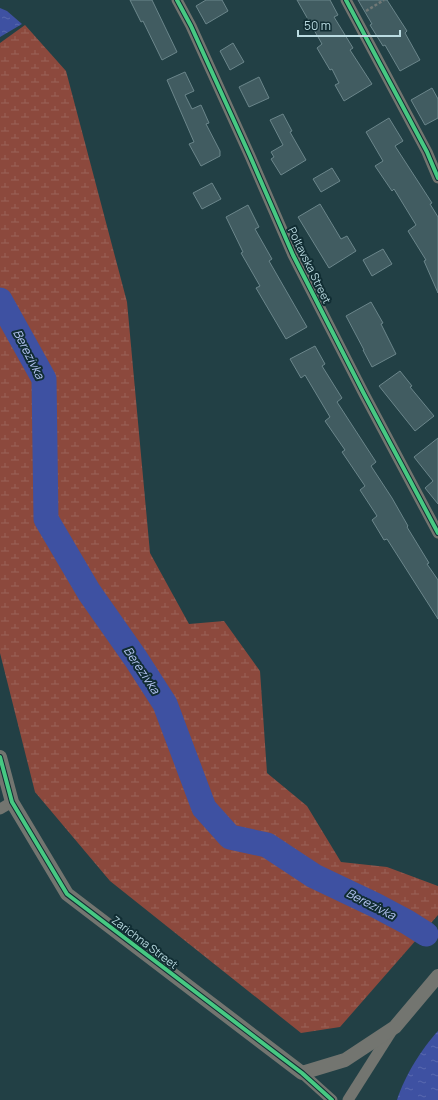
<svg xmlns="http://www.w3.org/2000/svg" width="438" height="1100" viewBox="0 0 438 1100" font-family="Manrope,sans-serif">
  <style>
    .wetland { fill: url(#wetland-marsh) }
    .water { fill: url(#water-ripples) }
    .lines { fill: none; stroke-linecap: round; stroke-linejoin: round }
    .river { stroke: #3e51a2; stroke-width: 25 }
    .building { fill: #415c61; stroke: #6b868b }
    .path { stroke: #707876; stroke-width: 2.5; stroke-dasharray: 3 2; stroke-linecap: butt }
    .minor { stroke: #737570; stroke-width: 11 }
    .tertiary { stroke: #737570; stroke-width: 14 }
    .cycleway-casing { stroke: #112d33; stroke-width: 6 }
    .cycleway { stroke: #46c982; stroke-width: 4 }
    .labels { text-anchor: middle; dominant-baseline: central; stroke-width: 4; stroke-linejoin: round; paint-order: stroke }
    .street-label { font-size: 11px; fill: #bbdce2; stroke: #112d33 }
    .water-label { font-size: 12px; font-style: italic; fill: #b7c6f5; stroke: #112d33 }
  </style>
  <defs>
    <pattern id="wetland-marsh" width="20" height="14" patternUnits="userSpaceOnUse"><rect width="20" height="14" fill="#8c493d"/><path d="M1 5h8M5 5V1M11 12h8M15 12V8" fill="none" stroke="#9a6359"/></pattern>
    <pattern id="water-ripples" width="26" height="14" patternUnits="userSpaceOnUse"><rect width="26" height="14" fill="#3e51a2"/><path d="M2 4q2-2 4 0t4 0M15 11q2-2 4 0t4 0" fill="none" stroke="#5869af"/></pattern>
  </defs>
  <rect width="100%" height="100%" fill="#224045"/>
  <!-- wetland -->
  <path class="wetland" d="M25,25L66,71L127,302L150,553L189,624L224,621L260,671L267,773L307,806L341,862L387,867L438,886V915L340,1027L301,1033L110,881L35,792L0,653V43Z"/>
  <!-- water -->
  <g class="water">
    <path d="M0,8L7,11L22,24L0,37Z"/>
    <path d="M438,1031V1100H397C404,1077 422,1048 438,1031Z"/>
  </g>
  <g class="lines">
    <!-- river -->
    <path class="river" d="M0,300L44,379L46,519L89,592L136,659L165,704L204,808L230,837L267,845L314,876L375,905L407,922L426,934"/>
  </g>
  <!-- building -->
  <g class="building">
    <path d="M130,0H152L177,52L162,60L143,21L141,22Z"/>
    <path d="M206,0H222L228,11L206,24L196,6Z"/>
    <path d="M297,0H330L338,15L334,17L353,48L350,50L372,84L344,101L335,85L339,83L332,69L330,70L317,48L322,44Z"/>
    <path d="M358,0H387L407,31L405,33L420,60L400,71L385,45L383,46L370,25L372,24Z"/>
    <path d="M233,43L244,62L230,70L220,51Z"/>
    <path d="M185,72L194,91L185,95L192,109L201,105L209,123L206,124L220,151V156L201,166L189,144L194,142L167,80Z"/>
    <path d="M259,77L269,98L249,107L239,87Z"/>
    <path d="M432,88L438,99V118L425,125L411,100Z"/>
    <path d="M283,114L292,131L290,132L306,160L281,175L271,159L274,157L271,152L283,145L270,120Z"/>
    <path d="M389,118L403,141L395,146L432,203L430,204L438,217V293L424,261L426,260L408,231L416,225L394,189L392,191L375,166L383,161L366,132Z"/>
    <path d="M332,168L340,181L321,192L313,179Z"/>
    <path d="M212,183L221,199L202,209L193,193Z"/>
    <path d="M320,204L341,239L347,236L356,251L329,268L298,217Z"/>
    <path d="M248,205L259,227L255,229L272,259L269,261L307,327L286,339L256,288L260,286L241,253L243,252L226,217Z"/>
    <path d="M383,249L392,264L372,276L363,260Z"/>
    <path d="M371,302L383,323L381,324L396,354L372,367L363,350H364L346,316Z"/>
    <path d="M315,346L325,364L322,366L342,398L337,402L376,462L371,466L392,498L408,526L407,527L429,563L427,564L438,580V619L387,539L384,540L372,520L377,516L360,490L365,486L342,452L345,450L325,421L330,417L305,375L301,378L290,359Z"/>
    <path d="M400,371L412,386L410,387L434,416L415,431L379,386Z"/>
    <path d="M438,438V504L425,488L433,481L414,457Z"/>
  </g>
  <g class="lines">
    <!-- path -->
    <path class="path" d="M366,11L384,0"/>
    <!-- minor -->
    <g class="minor">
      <path d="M177,0L191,26L250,156L293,255L363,392L438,533"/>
      <path d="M346,0L427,152L438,178"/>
      <path d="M0,809L12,802"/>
      <path d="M302,1073L332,1100"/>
      <path d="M348,1100L393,1029"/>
    </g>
    <!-- tertiary -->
    <path class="tertiary" d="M0,757L12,802L67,894L302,1073L345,1060L395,1027L438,976"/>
    <!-- cycleway casing -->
    <g class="cycleway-casing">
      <g id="cycleway">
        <path d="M177,0L191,26L250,156L293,255L363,392L438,533"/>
        <path d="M346,0L427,152L438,178"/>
        <path d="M0,757L12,802L67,894L302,1073L332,1100"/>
      </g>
    </g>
    <!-- cycleway -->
    <use href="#cycleway" class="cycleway"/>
  </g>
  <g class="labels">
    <!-- street labels -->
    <g class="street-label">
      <text transform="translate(310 265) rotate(64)">Poltavska Street</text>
      <text transform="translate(145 942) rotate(37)">Zarichna Street</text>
    </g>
    <!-- water labels -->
    <g class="water-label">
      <text transform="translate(29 354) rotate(63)">Berezivka</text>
      <text transform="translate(142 670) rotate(56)">Berezivka</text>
      <text transform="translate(371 904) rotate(27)">Berezivka</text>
    </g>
  </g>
  <!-- scale -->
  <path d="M298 30v6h102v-6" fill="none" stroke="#bbdce2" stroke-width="2"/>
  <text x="304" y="30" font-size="12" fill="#bbdce2" stroke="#112d33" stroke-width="3" paint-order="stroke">50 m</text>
</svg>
